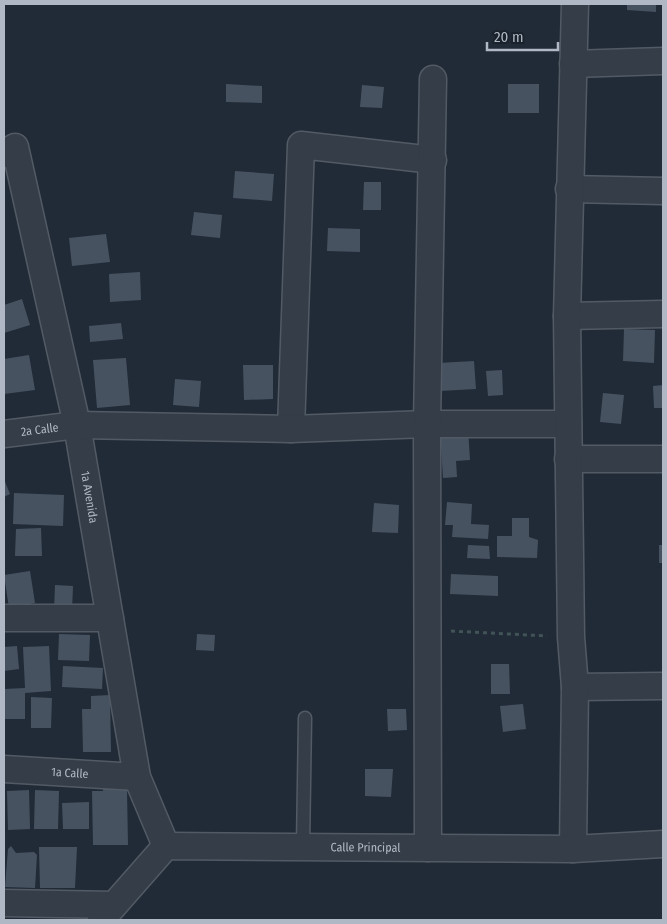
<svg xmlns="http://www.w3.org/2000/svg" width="667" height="924" viewBox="0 0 667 924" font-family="'Fira Sans Condensed',sans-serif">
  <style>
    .building { fill: #475261 }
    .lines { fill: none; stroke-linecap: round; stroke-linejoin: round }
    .lane-casing { stroke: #525b65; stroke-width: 15 }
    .street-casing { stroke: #525b65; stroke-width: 29 }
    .path { stroke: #415356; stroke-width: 3; stroke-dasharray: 4 4; stroke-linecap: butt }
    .lane { stroke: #353d48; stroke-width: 12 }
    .street { stroke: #353d48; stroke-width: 26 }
    .labels { text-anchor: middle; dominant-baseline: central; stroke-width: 5; stroke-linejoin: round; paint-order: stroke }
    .street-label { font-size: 12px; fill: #afb8c4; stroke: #1a222c }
  </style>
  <rect width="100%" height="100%" fill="#212b37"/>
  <!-- building -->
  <g class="building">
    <path d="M627,4H656V12L627,10Z"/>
    <path d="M226,84L262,86V103L226,102Z"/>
    <rect x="508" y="84" width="31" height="29"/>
    <path d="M362,85L384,87L382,108L360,107Z"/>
    <path d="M235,171L274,174L272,201L233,198Z"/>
    <path d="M364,182H381V210H363Z"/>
    <path d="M194,212L222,215L220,238L191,235Z"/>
    <path d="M328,228L360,229V252L327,251Z"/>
    <path d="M106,234L110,262L72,266L69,238Z"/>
    <path d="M140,272L141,300L110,302L109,274Z"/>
    <path d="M22,299L30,325L4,333V305Z"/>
    <path d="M121,323L123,339L90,342L89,326Z"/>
    <path d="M624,329L655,330L654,363L623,361Z"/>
    <path d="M29,355L35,390L4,394V359Z"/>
    <path d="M126,358L130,405L97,408L93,360Z"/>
    <path d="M474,361L476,389L440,391L438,363Z"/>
    <path d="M243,365H273V399L244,400Z"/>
    <path d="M502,370L503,395L488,396L486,371Z"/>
    <path d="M175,379L201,381L199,407L173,405Z"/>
    <path d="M663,385V408H654L653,386Z"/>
    <path d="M603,393L624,395L621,424L600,422Z"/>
    <path d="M468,428L470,460L456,461L457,477L443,478L440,430Z"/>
    <path d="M4,479L10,494L4,497Z"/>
    <path d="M14,493L64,495L63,526L13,524Z"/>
    <path d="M447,502L472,504L471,524L489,525L488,539L452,537L453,525H445Z"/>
    <path d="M374,503L399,505L398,533L372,532Z"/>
    <path d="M512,518H529V537L538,540L537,558L497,557V536H512Z"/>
    <path d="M41,528L42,556H15L16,529Z"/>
    <path d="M468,545L489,546L490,559L467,558Z"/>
    <rect x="659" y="545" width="4" height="18"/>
    <path d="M30,571L35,603L9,608L4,575Z"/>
    <path d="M451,574L498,576V596L450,594Z"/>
    <path d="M55,585L73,586L72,611L54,610Z"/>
    <path d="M59,634L90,635L89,661L58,660Z"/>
    <path d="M197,634L215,635L214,651L196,650Z"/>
    <path d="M17,646L19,669L4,671V647Z"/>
    <path d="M49,646L51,691L25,693V719H4V689L25,688L23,647Z"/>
    <path d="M491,664H509L510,694H491Z"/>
    <path d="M63,666L103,668L102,689L62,687Z"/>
    <path d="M110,695L111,752H83L82,709H91V696Z"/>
    <path d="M31,697L52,698L51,728H31Z"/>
    <path d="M523,704L526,729L503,732L500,706Z"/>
    <path d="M387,709H406L407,730L388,731Z"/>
    <path d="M365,769H393L391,797L365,796Z"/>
    <path d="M103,784H116V790H127L128,845H93L92,791H103Z"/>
    <path d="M29,790L30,829L8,830L7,791Z"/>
    <path d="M35,790L59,791L58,829H34Z"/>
    <path d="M89,802V829H63L62,803Z"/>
    <path d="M11,846L16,853L34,852L37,855L35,888L5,887L8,849Z"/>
    <path d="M39,847H77L75,888H40Z"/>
  </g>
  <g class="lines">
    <!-- lane casing -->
    <g class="lane-casing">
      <path id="lane" d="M303,847L305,718"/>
    </g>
    <!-- street casing -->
    <g class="street-casing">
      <g id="street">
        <path d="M573,64L663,61"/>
        <path id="s1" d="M4,154L15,147L77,425L137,777L166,846"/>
        <path d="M569,189L663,191"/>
        <path d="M567,316L663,314"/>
        <path d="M291,429L301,145L433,160"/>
        <path id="s2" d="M4,434L77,425L291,429L427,424H568"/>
        <path d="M568,459H663"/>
        <path d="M4,618H110"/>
        <path d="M575,687L663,686"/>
        <path id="s3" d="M4,769L137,777"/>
        <path d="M428,848L427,424L433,79"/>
        <path d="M573,849L575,687L571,637L567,316L575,4"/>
        <path d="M4,903L114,905"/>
        <path id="s4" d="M101,920L166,846L573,849L663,844"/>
      </g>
    </g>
    <!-- path -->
    <path class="path" d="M451,631L547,636"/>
    <!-- lane -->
    <use href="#lane" class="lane"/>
    <!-- street -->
    <use href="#street" class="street"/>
  </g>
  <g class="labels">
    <!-- street labels -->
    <g class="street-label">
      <text stroke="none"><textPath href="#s2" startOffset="36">2a Calle</textPath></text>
      <text stroke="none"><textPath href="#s1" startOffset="371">1a Avenida</textPath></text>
      <text stroke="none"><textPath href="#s3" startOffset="66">1a Calle</textPath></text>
      <text stroke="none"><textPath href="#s4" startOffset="298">Calle Principal</textPath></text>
    </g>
  </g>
  <!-- border -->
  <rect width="667" height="924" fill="none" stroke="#afb8c4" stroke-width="10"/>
  <!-- scale -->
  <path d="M487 42v8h71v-8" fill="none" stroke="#afb8c4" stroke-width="2.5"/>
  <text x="494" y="42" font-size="15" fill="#afb8c4" stroke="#1a222c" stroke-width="4" paint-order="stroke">20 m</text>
</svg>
